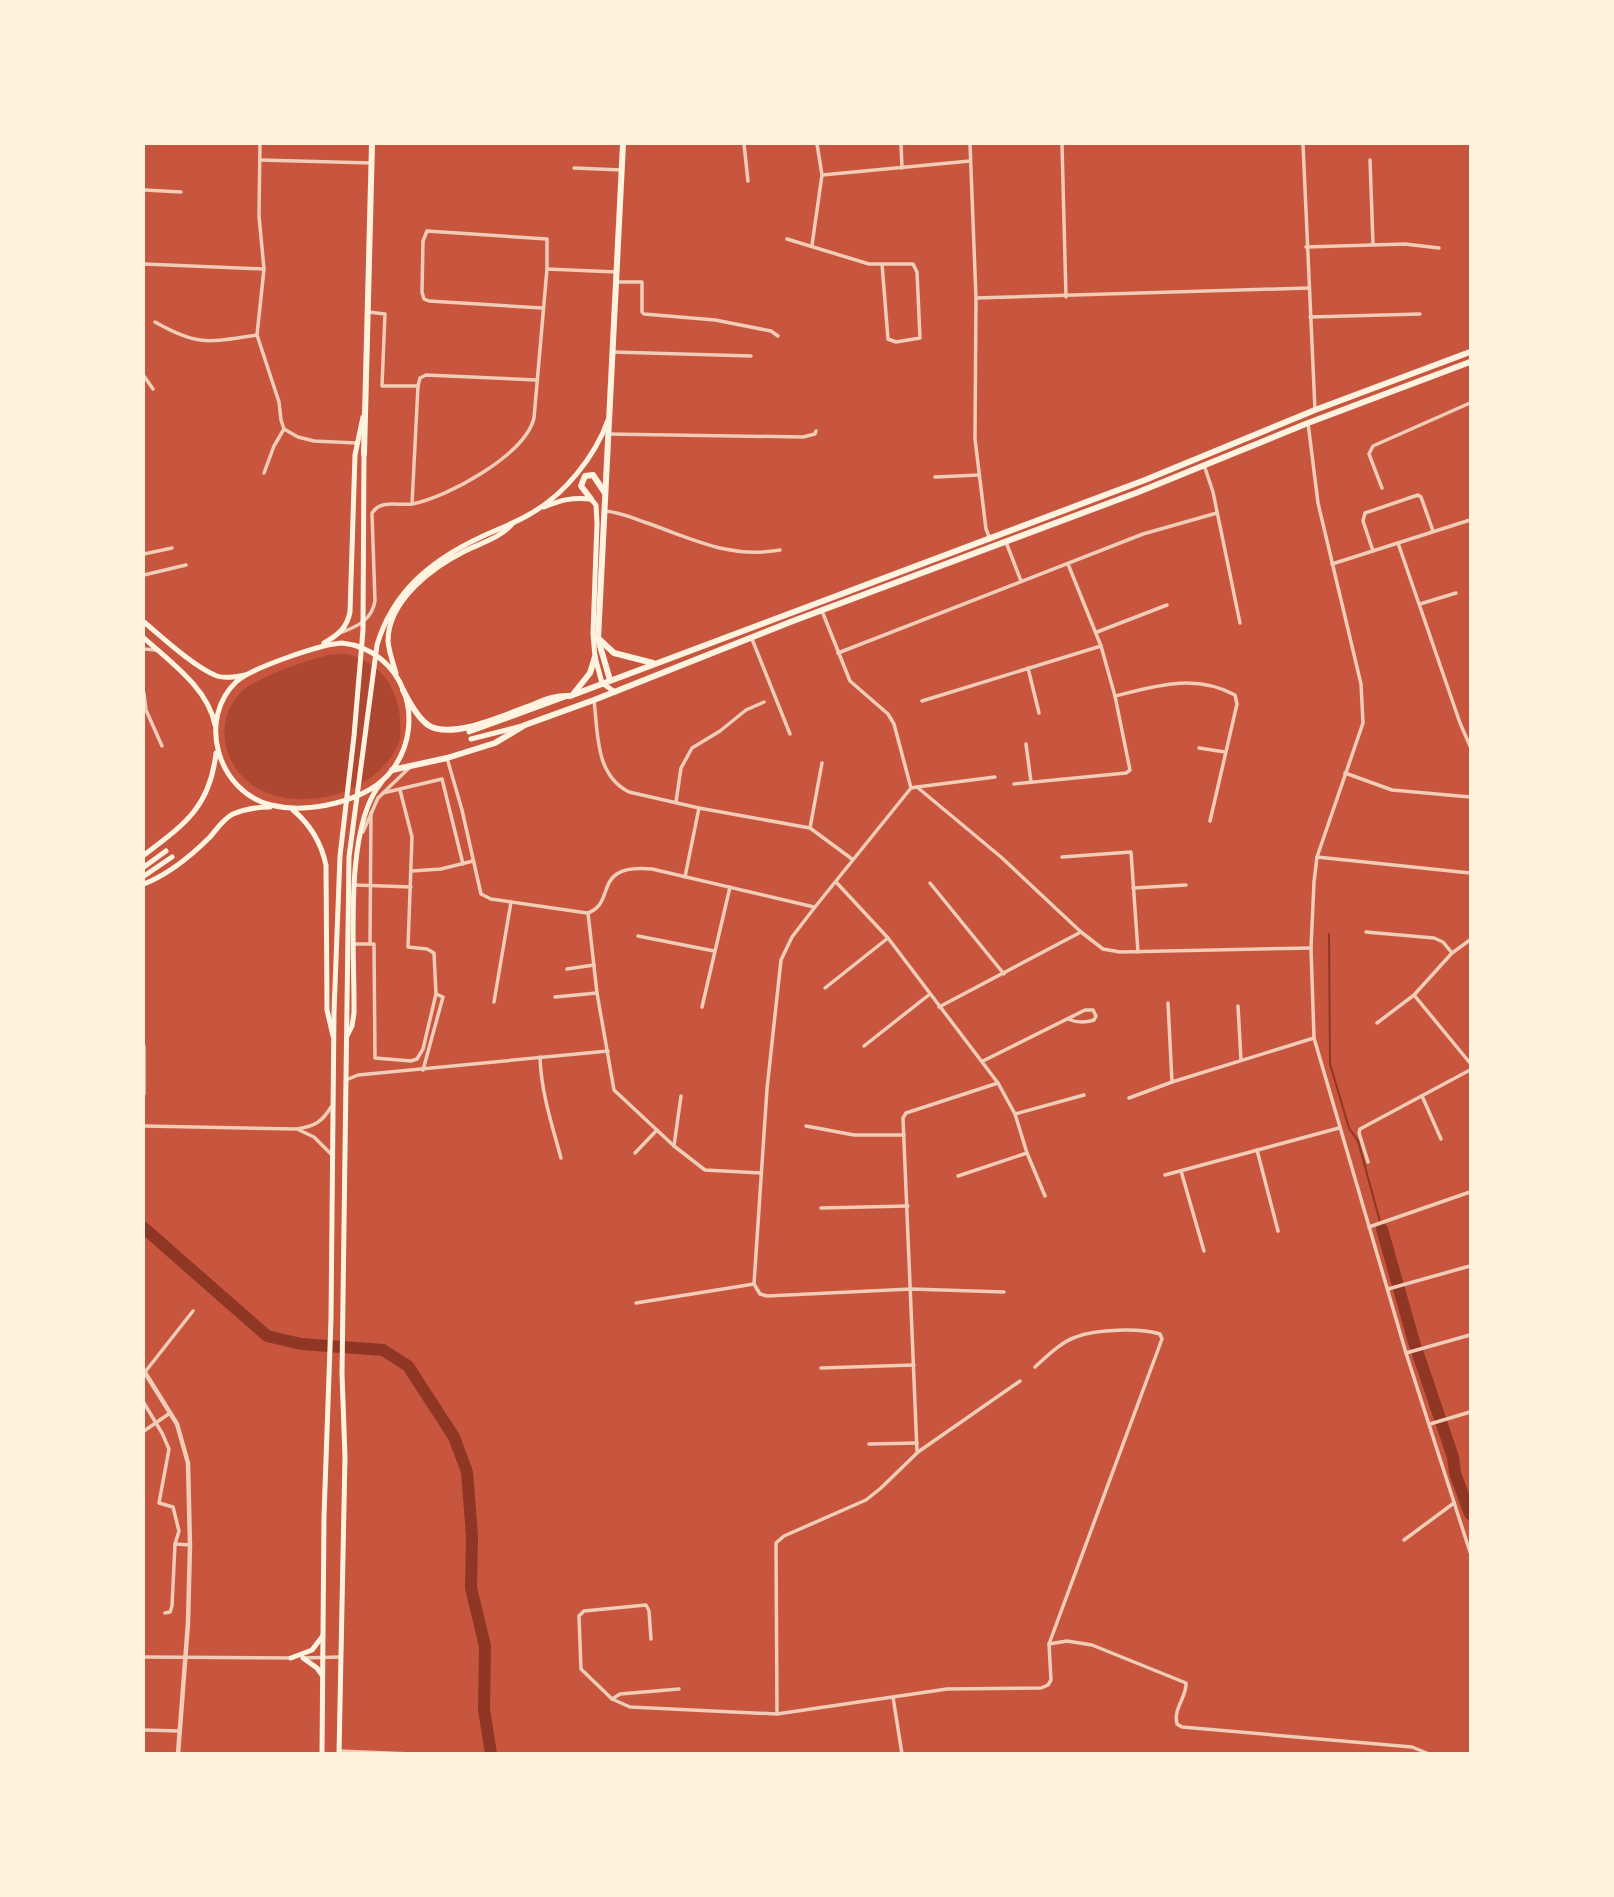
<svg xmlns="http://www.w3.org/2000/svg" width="1614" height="1897" viewBox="0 0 1614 1897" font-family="'Noto Sans',sans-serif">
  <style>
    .green { fill: #ae4732 }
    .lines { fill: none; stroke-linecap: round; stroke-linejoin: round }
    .stream { stroke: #8f3625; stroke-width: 2 }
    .river { stroke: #8f3625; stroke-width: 12 }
    .minor { stroke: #f1ccb7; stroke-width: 3.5 }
    .tertiary { stroke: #f1ccb7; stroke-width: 4.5 }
    .secondary { stroke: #fff3e0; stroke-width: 5 }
    .primary { stroke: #fff3e0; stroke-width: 5 }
    .trunk { stroke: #fff3e0; stroke-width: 6 }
  </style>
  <rect width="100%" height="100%" fill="#c8553d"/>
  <!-- green -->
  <path class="green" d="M347,654C379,662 397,685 400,718C400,729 402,740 396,749C374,791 313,809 270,794C227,780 208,725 242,691C256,678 307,660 325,656C332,654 340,654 347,654Z"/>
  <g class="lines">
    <!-- stream -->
    <path class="stream" d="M1329,934L1330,1064L1349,1128L1358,1141L1382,1229"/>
    <!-- river -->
    <g class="river">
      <path d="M144,1228L267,1336L301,1344L383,1350L408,1366L454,1437L467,1472L472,1536L471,1588L485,1646L484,1709L491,1754"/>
      <path d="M1382,1229L1414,1342L1453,1457L1455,1473L1470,1514"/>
    </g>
    <!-- minor -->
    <g class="minor">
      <path d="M260,144L259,216L264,269L257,335L279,402L281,420L284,429L298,437L314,441L356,443"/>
      <path d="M744,144L748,181"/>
      <path d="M901,144L902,168"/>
      <path d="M970,144L976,298L975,439L986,529L990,539"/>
      <path d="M1062,144L1066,297"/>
      <path d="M1303,144L1315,410"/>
      <path d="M260,160L371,163"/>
      <path d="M1370,160L1373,244"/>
      <path d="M574,168L622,170"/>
      <path d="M822,175L970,161"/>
      <path d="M144,190L181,192"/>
      <path d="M787,239L869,264H913L917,272L920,338L896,342L888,339L882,264"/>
      <path d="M812,245L822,175L817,144"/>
      <path d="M1306,247L1405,244L1439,248"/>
      <path d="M144,264L264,269"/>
      <path d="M547,269L617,272"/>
      <path d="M617,282H642V312L644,314L715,320L771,331L778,336"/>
      <path d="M976,298L1308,288"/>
      <path d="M368,312L385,314L382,386H418"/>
      <path d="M1310,317L1420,314"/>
      <path d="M155,322C199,347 209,342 257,335"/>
      <path d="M613,352L751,356"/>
      <path d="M144,376L153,389"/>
      <path d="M1308,423L1318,503L1361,684L1363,723L1317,857L1314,882L1311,948L1314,1038L1406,1353L1470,1552"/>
      <path d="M608,434L803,437L815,434L816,431"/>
      <path d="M1204,465L1213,492L1240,623"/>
      <path d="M264,473L274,446L284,429"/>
      <path d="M935,477L979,475"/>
      <path d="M1382,488L1369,454L1373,446L1470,403"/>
      <path d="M412,504L418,386L420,378L426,375L537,380"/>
      <path d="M605,511C620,512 633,518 647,523C693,539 730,559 780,550"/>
      <path d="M1006,542L1021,581"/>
      <path d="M1398,543L1460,723L1470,746"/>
      <path d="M1373,551L1363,521L1365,513L1418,495L1421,497L1433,531"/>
      <path d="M144,554L172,548"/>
      <path d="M1332,564L1470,520"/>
      <path d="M144,575L186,565"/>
      <path d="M1420,604L1456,593"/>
      <path d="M822,611L850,681L888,714L894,724L911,788L917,787L1001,857L1081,932L1103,949L1120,952L1311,948"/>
      <path d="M342,632C359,626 372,619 375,601L372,513C381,499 398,506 412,504C448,497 525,455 534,418L547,269V239L427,231L423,241L422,292L424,299L429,301L542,308"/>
      <path d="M1097,632L1167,605"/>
      <path d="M752,639L790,734"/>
      <path d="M144,649L156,650"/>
      <path d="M838,653L1143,534L1217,513"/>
      <path d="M1028,668L1039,713"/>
      <path d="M144,693L146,710L162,746"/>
      <path d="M1115,696C1155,686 1195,673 1235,695L1237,704L1210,821"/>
      <path d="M594,700C598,733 595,775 629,792L699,808L810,828L852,859"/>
      <path d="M922,701L1101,646"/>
      <path d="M1026,744L1031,782"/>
      <path d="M1199,748L1225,752"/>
      <path d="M447,758L462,810L481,894L491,899L587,913"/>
      <path d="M1345,773L1392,790L1470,797"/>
      <path d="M1014,784L1126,773L1130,770L1115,696L1101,646L1068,564"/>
      <path d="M917,787L995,777"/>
      <path d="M911,788L815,907L792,937L781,960L767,1089L754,1284L760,1294L767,1296L911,1289L1004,1292"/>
      <path d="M383,793L442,779L463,864"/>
      <path d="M676,802L681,768L692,748L720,731L746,710L764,702"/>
      <path d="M810,828L822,763"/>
      <path d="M363,832L378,798L409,768"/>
      <path d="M1062,857L1131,852L1138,952"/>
      <path d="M1317,857L1470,873"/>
      <path d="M412,871L441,869L473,861"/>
      <path d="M685,877L699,808"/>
      <path d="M836,882L888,938L998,1083L1015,1114L1027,1153L1045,1196"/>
      <path d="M930,883L1004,974"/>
      <path d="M355,885L411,887"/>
      <path d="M1133,888L1186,885"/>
      <path d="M588,913L597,993L614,1090L674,1146L705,1170L761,1173"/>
      <path d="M588,913C617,903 591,863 652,869L814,907"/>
      <path d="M1366,932L1434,938L1443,942L1452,953"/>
      <path d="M638,936L714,951"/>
      <path d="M354,944H374L375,1058L411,1061L417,1059L423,1049L436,994L434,953L427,949L408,947L412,837L400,790"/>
      <path d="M370,944L371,813"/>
      <path d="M567,969L594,965"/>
      <path d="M825,988L888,938"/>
      <path d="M1414,995L1470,1063"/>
      <path d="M555,997L597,993"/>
      <path d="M494,1002L511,902"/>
      <path d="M1168,1003L1172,1082"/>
      <path d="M1238,1006L1241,1060"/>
      <path d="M702,1007L730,887"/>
      <path d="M939,1007L1081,932"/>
      <path d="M1377,1023L1414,995L1452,953L1470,940"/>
      <path d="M144,1046V1094"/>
      <path d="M864,1046L930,994"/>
      <path d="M540,1057C541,1092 552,1125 561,1158"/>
      <path d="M983,1061L1085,1010H1093L1096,1016L1094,1020C1085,1023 1077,1023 1068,1019"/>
      <path d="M423,1070L443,997L436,994"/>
      <path d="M346,1080L358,1075L608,1051"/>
      <path d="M1422,1096L1441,1139"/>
      <path d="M1129,1098L1172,1082L1314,1038"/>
      <path d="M1015,1114L1084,1095"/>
      <path d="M144,1126L297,1129C315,1126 322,1122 331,1107"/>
      <path d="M806,1126L854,1135H904"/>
      <path d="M299,1130L314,1137L331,1154"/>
      <path d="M674,1146L681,1096"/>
      <path d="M1257,1150L1278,1231"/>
      <path d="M635,1153L657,1130"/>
      <path d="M1368,1162L1359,1133L1360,1129L1470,1070"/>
      <path d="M1181,1171L1204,1251"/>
      <path d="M1165,1175L1339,1128"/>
      <path d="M958,1176L1027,1153"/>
      <path d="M821,1208L908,1206"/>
      <path d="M1369,1227L1470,1192"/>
      <path d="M1388,1289L1470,1266"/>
      <path d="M636,1303L754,1284"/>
      <path d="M1406,1353L1470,1335"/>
      <path d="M821,1368L914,1365"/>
      <path d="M145,1372L193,1311"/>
      <path d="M144,1403L162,1433L169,1449L159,1503L173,1507L179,1531L175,1544L172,1606L170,1612L165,1613"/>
      <path d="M1430,1424L1470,1412"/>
      <path d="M144,1431L170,1413"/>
      <path d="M869,1444L917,1443"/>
      <path d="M917,1451L903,1118L906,1113L998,1083"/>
      <path d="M1404,1540L1454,1503"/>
      <path d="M175,1544L190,1545"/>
      <path d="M651,1639L649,1611L646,1605L584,1611L579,1616L581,1669L612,1699L630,1707L777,1714L947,1689L1041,1688L1048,1685L1051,1680L1049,1644L1162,1339L1160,1334C1140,1328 1096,1329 1076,1337C1061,1342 1047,1356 1035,1367"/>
      <path d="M1049,1644L1067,1641L1092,1645L1186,1683C1187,1697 1173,1708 1177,1724L1182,1727L1412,1747L1429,1754"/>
      <path d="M144,1657L292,1658"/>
      <path d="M303,1658L340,1657"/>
      <path d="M893,1697L902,1754"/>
      <path d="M612,1699L620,1694L679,1689"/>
      <path d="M777,1714L776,1543L784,1536L866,1500L881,1488L918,1452L1020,1381"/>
      <path d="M144,1730L179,1731"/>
      <path d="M339,1751L412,1754"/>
    </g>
    <!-- tertiary -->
    <path class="tertiary" d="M144,1371L177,1424L188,1463L190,1545L188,1623L178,1754"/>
    <!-- secondary -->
    <g class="secondary">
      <path d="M544,507C561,500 572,497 591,499L596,505L597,523L593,634L595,657L602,683L615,692"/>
      <path d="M144,622C162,637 195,668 217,676C226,679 236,677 245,675"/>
      <path d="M144,638C169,661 208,688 215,725"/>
    </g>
    <!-- primary -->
    <g class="primary">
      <path d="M324,643C338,635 347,628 350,612L355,455L363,417"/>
      <path d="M342,643C403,650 428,720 393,769C369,802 308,814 271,805C218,792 196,719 237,681C252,668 321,644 342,643Z"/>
      <path d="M396,673C393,663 389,652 388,641C388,600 433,567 465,551C481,543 500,538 512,524"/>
      <path d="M469,732L565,697"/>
      <path d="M471,739L522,726"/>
      <path d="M293,810C311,825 321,842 326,865L327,1010L333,1036"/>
      <path d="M144,855C185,824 210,807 216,753"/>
      <path d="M144,867L166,851"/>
      <path d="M144,876L172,857"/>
      <path d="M144,884C169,874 191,856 210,837C217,829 223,819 233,814C245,809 258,807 270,807"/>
      <path d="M347,1036L352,1026L354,1013C355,954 343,828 381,783"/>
      <path d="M291,1658L312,1650L322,1637"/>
      <path d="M303,1658L317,1668L322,1675"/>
      <path d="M322,1754L324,1516L331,1319L334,1012L340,856L354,736L363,630L364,454"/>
      <path d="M339,1754L345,1457L342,1374L349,857L377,645C393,591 432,560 481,537C498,529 515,523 530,514C564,495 595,457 608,420"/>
    </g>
    <!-- trunk -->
    <g class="trunk">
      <path d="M364,454L372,144"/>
      <path d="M591,499L581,486L585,476L593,475L605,493"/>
      <path d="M600,640L614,653L653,663"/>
      <path d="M610,680L598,639L623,144"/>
      <path d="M403,690C409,702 417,717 428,725C452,741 509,713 533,705C545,700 557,695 570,696L1145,480L1315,410L1470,352"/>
      <path d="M574,693L590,673L595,657"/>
      <path d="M392,770L447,758L495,743L525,725L594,700L793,621L1136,493L1308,423L1470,362"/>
    </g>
  </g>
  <!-- border -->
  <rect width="1614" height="1897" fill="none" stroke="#fff3e0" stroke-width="290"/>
</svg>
